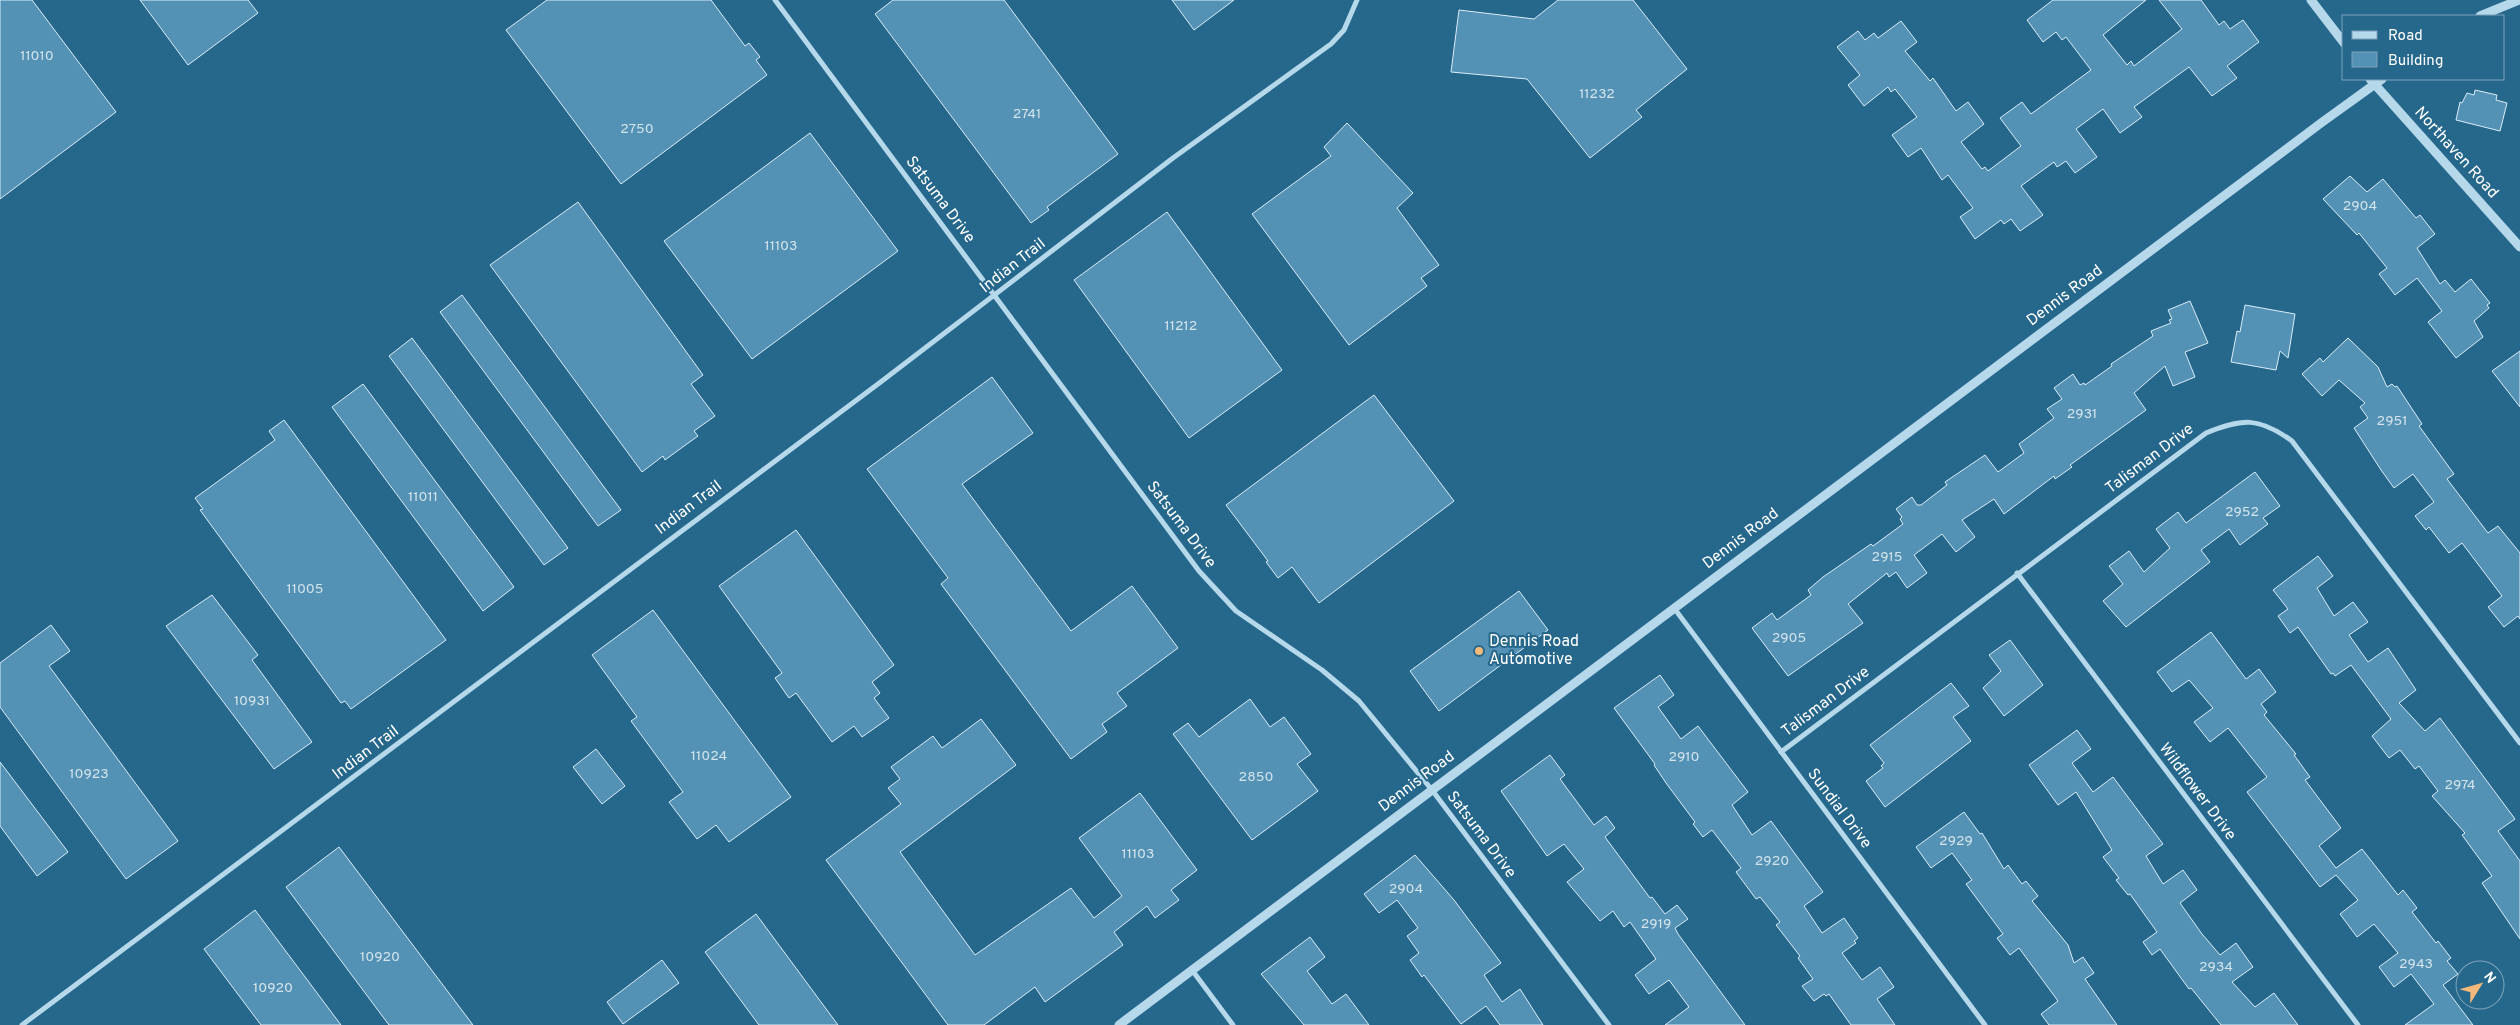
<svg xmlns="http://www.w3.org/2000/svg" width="2520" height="1025" viewBox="0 0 2520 1025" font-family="Overpass,sans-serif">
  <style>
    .building { fill: #5392b4; stroke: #daedf8 }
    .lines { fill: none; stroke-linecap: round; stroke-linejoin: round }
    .minor { stroke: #b5d8ea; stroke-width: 5 }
    .tertiary { stroke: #b5d8ea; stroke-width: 9 }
    .poi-dot { fill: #f3b97a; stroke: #26678c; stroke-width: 2 }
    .labels { text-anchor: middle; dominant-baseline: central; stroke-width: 4; stroke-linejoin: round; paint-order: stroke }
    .number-label { font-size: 14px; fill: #d4e4ec }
    .street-label { font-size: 16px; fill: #fff; stroke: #26678c }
    .poi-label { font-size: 16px; fill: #fff; stroke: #26678c; text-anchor: start }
  </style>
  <rect width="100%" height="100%" fill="#26678c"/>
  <!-- building -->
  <g class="building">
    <path d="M0,0H32L116,112L0,199Z"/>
    <path d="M140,0H248L258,13L188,65Z"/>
    <path d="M547,0H711L745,46L749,43L760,57L756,60L767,75L621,184L506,30Z"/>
    <path d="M893,0H1004L1118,154L1047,207L1049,210L1031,223L875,14Z"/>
    <path d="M1172,0H1234L1194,30Z"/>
    <path d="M1558,0H1633L1687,69L1636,110L1642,117L1590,158L1527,79L1451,72L1459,10L1534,19Z"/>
    <path d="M2053,0H2146L2103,35L2127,65L2131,61L2134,66L2182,29L2159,0H2201L2219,25L2224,21L2230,29L2243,20L2259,42L2227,66L2237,78L2212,96L2189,67L2134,107L2142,117L2120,133L2103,109L2076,129L2097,157L2075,173L2066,161L2057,167L2054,162L2021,186L2043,215L2020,231L2011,219L2004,224L2001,220L1975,239L1960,217L1973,208L1948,175L1942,180L1921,148L1908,157L1892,135L1917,117L1895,89L1891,92L1888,87L1864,106L1848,85L1860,75L1837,47L1858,31L1865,40L1874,33L1878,38L1901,21L1917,42L1905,51L1930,81L1933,78L1956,111L1968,102L1984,124L1961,142L1982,169L1985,167L1988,171L2021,146L2000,118L2022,102L2031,114L2091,70L2066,37L2062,40L2056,32L2043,42L2027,20Z"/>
    <path d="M2475,90L2497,95L2496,100L2507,103L2500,131L2456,120L2460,102L2462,103L2467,93L2474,95Z"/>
    <path d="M1347,123L1413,193L1397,208L1439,265L1421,278L1427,286L1349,345L1252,214L1331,156L1324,147Z"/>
    <path d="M810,133L898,251L752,359L664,241Z"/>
    <path d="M2350,176L2367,192L2383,179L2416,218L2420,215L2435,234L2417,248L2440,284L2445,280L2455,292L2471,279L2490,303L2487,305L2489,308L2474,321L2483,337L2456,358L2428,322L2442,311L2417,278L2395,295L2379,274L2387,268L2359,233L2357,235L2323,199Z"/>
    <path d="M578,202L703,375L691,384L715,416L694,431L698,436L680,449L665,460L663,456L642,472L490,265Z"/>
    <path d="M1167,212L1282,370L1189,438L1074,280Z"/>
    <path d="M462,295L621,510L598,526L440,312Z"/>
    <path d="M2190,301L2208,343L2185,352L2195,377L2173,386L2165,366L2134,393L2146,410L2070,465L2072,467L2055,479L2054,476L2004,514L1994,499L1962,520L1975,537L1956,552L1942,534L1914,555L1927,573L1907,588L1896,572L1889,577L1887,573L1848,604L1863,623L1788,676L1752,628L1772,613L1777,620L1811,595L1808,590L1823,577L1871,544L1873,546L1903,524L1900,519L1902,517L1896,509L1912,497L1917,505H1921L1947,485L1945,482L1985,455L1998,472L2024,453L2019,444L2054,418L2047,409L2062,399L2054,388L2073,374L2080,385L2084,383L2085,385L2112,366L2111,364L2153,336L2151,331L2171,323L2169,320L2172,319L2168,310Z"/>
    <path d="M2245,305L2295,314L2288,358L2280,351L2276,370L2231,362L2237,331L2240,332Z"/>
    <path d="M412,338L568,548L544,565L389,356Z"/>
    <path d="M2348,338L2378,367L2387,387L2392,384L2395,387L2397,386L2422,424L2419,426L2454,474L2447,479L2488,533L2498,526L2520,553V619L2518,616L2504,627L2488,607L2502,596L2462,543L2449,553L2429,527L2426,530L2415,516L2434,502L2413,474L2394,488L2381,470L2354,428L2368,418L2360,407L2365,403L2339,380L2322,396L2302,374L2320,358L2323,362Z"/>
    <path d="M2520,351V407L2492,371Z"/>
    <path d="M992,377L1033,433L962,484L1071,631L1132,586L1178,648L1117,693L1127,706L1102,724L1107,732L1071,759L941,584L948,578L867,469Z"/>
    <path d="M363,384L514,587L483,611L332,407Z"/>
    <path d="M1374,395L1454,501L1319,603L1292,567L1278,578L1266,562L1268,561L1226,505Z"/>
    <path d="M284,420L446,640L351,709L345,701L341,703L200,510L203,509L195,498L275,440L269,431Z"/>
    <path d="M2255,472L2280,506L2263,518L2268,524L2240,545L2229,529L2201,550L2210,562L2126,627L2103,601L2123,584L2109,566L2129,551L2144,572L2170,548L2156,529L2178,512L2186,523Z"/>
    <path d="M796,530L894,665L872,682L880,693L874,698L889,718L862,737L854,726L832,742L796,693L789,698L775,678L782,673L719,586Z"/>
    <path d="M2318,556L2333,576L2317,588L2334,616L2353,602L2368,622L2349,635L2368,662L2388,648L2416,690L2399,703L2425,731L2440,718L2515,819L2498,831L2520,861V939L2482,883L2492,876L2462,835L2465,833L2432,796L2438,791L2419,766L2415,769L2400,750L2389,758L2372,736L2391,719L2351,665L2335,676L2333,673L2331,674L2298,627L2290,633L2278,616L2288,609L2273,590Z"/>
    <path d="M1519,591L1548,630L1439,711L1410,671Z"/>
    <path d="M212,595L258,655L252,660L312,742L274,769L166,626Z"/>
    <path d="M653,610L791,797L729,842L716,825L697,839L669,802L683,792L631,721L637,717L592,655Z"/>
    <path d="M51,625L70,651L49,666L178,841L126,879L0,707V663Z"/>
    <path d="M2211,632L2246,679L2259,669L2276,692L2261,704L2267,712L2264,715L2296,754L2294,755L2310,777L2305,780L2341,828L2319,846L2336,868L2362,849L2398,895L2403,890L2417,908L2412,912L2436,943L2438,941L2451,958L2447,961L2458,974L2443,985L2473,1025H2405L2434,1004L2411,974L2394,987L2379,967L2398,953L2374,924L2357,937L2340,914L2358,900L2336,875L2320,887L2247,792L2267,777L2228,728L2210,742L2194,722L2213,708L2189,680L2172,692L2157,672Z"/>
    <path d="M2010,640L2043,685L2004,716L1983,688L2001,671L1989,655Z"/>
    <path d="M1660,675L1674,695L1658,707L1681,739L1698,726L1748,792L1732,805L1752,835L1771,821L1823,892L1804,906L1822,933L1844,918L1858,938L1854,941L1856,943L1842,953L1862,980L1880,967L1894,987L1877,999L1895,1025H1851L1829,994L1826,996L1824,994L1814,1001L1802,986L1813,979L1798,958L1800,956L1776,925L1780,922L1760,897L1756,899L1736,872L1741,868L1712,830L1703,837L1693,824L1695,822L1666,783L1654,765L1655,764L1614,708Z"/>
    <path d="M1951,683L1969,706L1953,717L1971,741L1885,807L1866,781L1883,768L1881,766L1884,763L1870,745Z"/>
    <path d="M1250,699L1270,727L1284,717L1311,754L1297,764L1318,791L1252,840L1173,734L1188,723L1199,737Z"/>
    <path d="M981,719L1016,765L900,852L975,955L1071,888L1094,918L1122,896L1079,838L1140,793L1197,870L1171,890L1179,900L1155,918L1147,906L1114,932L1123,945L1045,1002L1035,987L984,1025H948L826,860L901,804L888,788L900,779L891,767L933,736L942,748Z"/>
    <path d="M2077,730L2091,749L2072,763L2093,792L2113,777L2163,844L2146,856L2163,884L2183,870L2197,890L2180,903L2202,934L2220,955L2236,943L2253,967L2232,982L2255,1007L2274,993L2298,1025H2221L2191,988L2189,989L2160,949L2152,955L2143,942L2157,932L2130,894L2128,895L2116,880L2119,878L2103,857L2112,850L2076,792L2058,805L2029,765Z"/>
    <path d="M596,749L625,786L602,804L573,767Z"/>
    <path d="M1550,755L1565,775L1560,779L1594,825L1606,816L1615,828L1605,837L1650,898L1652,897L1665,914L1677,905L1688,919L1675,928L1678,934L1745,1025H1665L1689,1007L1669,980L1649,994L1635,975L1656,959L1630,922L1624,927L1613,911L1600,921L1567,882L1584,869L1564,844L1547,856L1501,791Z"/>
    <path d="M0,762L68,852L37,876L0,826Z"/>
    <path d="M1964,812L1980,834L1982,833L2004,869L2008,865L2022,884L2026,881L2038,896L2032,901L2068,945L2074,963L2083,957L2094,973L2085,979L2117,1025H2049L2041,1014L2058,1001L2019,948L2010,955L1997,938L2003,934L1966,884L1972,880L1952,853L1931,868L1916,847Z"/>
    <path d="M339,847L473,1025H389L286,887Z"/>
    <path d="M1415,855L1454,900L1501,963L1484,975L1502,1002L1520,989L1543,1025H1500L1486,1006L1461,1024L1424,975L1422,977L1410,960L1419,953L1407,936L1418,928L1397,900L1379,913L1364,894Z"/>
    <path d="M255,910L341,1025H261L204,949Z"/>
    <path d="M756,914L838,1025H759L705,952Z"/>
    <path d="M1310,937L1325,957L1307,971L1332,1004L1346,994L1369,1025H1304L1261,974Z"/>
    <path d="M662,960L679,983L623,1024L607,1002Z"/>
  </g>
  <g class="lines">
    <!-- minor -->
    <g class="minor">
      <path d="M775,0L1199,571L1236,611L1322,670L1359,701L1432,790L1609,1025"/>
      <path d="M2017,573L2358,1025"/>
      <path d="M1674,608L1985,1025"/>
      <path d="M1781,752L2206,433C2242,418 2259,417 2292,441L2520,743"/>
      <path d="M1192,970L1233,1025"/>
      <path d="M22,1025L882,381L1173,158L1331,44L1344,30L1357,0"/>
    </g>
    <!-- tertiary -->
    <g class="tertiary">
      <path d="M2311,0L2344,43"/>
      <path d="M2480,16L2519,0"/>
      <path d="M2370,79L2520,247"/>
      <path d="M1119,1025L2321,123L2382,79"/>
    </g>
  </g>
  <!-- markers -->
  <circle class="poi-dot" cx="1479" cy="651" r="5"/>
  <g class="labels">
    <!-- number labels -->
    <g class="number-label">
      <text x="37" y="56">11010</text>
      <text x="1597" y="94">11232</text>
      <text x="1027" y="114">2741</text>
      <text x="637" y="129">2750</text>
      <text x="2360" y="206">2904</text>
      <text x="781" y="246">11103</text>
      <text x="1181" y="326">11212</text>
      <text x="2082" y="414">2931</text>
      <text x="2392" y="421">2951</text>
      <text x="423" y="497">11011</text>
      <text x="2242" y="512">2952</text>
      <text x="1887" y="557">2915</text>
      <text x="305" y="589">11005</text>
      <text x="1789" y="638">2905</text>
      <text x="252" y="701">10931</text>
      <text x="709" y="756">11024</text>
      <text x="1684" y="757">2910</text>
      <text x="89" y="774">10923</text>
      <text x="1256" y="777">2850</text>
      <text x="2460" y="785">2974</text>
      <text x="1956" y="841">2929</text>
      <text x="1138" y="854">11103</text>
      <text x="1772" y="861">2920</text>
      <text x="1406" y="889">2904</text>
      <text x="1656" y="924">2919</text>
      <text x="380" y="957">10920</text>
      <text x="2416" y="964">2943</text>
      <text x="2216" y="967">2934</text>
      <text x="273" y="988">10920</text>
    </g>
    <!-- street labels -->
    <g class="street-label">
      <text transform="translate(2456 153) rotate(48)">Northaven Road</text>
      <text transform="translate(940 200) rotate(53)">Satsuma Drive</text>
      <text transform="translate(1013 266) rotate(-38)">Indian Trail</text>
      <text transform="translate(2065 296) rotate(-37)">Dennis Road</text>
      <text transform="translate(2150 459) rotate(-37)">Talisman Drive</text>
      <text transform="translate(689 508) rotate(-37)">Indian Trail</text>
      <text transform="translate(1181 525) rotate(53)">Satsuma Drive</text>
      <text transform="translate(1741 539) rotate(-37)">Dennis Road</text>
      <text transform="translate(1826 702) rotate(-37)">Talisman Drive</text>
      <text transform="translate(366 753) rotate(-37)">Indian Trail</text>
      <text transform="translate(1417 782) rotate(-37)">Dennis Road</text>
      <text transform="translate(2197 792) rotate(53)">Wildflower Drive</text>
      <text transform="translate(1839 809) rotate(53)">Sundial Drive</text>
      <text transform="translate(1481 835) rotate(53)">Satsuma Drive</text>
    </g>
    <!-- poi labels -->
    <g class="poi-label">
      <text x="1489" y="642">Dennis Road<tspan x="1489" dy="18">Automotive</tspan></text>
    </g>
  </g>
  <!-- legend -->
  <rect x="2342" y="15" width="162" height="65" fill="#26678c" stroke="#7da4ba"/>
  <rect x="2352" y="31" width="25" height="8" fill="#b5d8ea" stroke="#7da4ba"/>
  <text x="2388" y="40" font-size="15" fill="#ffffff">Road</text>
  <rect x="2352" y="52" width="25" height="15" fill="#5392b4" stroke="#7da4ba"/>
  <text x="2388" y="65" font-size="15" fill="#ffffff">Building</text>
  <!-- north arrow -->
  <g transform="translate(2480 985) rotate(53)"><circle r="24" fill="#26678c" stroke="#7da4ba"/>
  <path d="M0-4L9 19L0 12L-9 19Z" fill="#f3b97a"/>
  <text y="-8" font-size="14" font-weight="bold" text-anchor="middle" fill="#ffffff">N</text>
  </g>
</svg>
